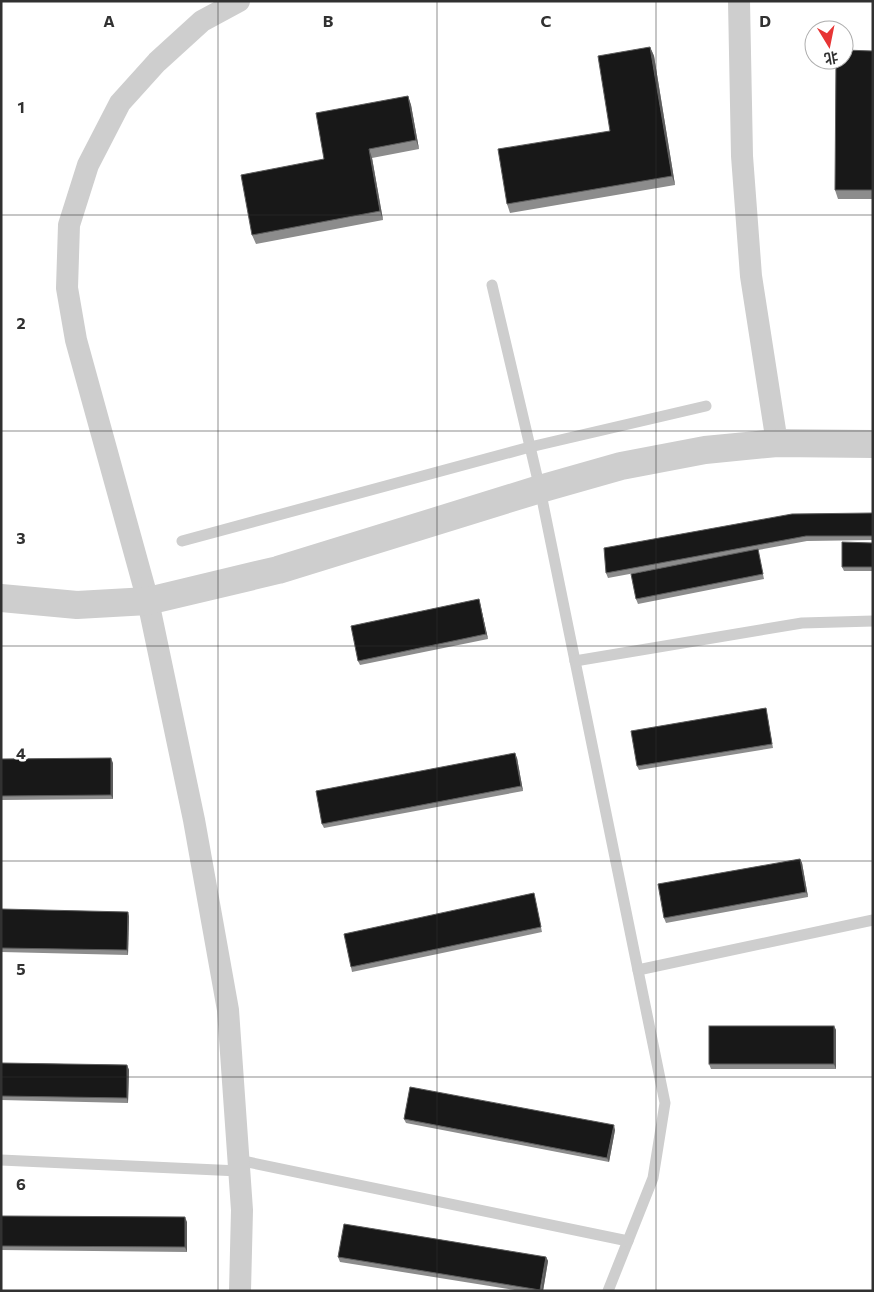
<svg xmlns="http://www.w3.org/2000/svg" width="874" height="1292" viewBox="0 0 874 1292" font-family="Commissioner,'Noto Sans SC',sans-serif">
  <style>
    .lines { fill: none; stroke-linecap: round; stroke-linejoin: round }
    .service { stroke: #cecece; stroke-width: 11 }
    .minor { stroke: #cecece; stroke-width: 22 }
    .tertiary { stroke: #cecece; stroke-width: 28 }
    .wall { fill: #8c8c8c }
    .shaded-wall { fill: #5d5d5d }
    .building { fill: #181818; stroke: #5d5d5d }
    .grid { fill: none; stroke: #313131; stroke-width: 1; stroke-opacity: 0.55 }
    .grid-label { font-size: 16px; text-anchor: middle; font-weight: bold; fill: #313131; stroke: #fff; stroke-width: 5; stroke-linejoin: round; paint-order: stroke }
  </style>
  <rect width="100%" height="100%" fill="#fff"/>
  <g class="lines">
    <!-- service -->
    <g class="service">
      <path d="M492,285L540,489L665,1103L653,1178L608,1291"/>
      <path d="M182,541L530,447L706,406"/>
      <path d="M575,661L802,623L873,621"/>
      <path d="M638,970L873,920"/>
      <path d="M1,1160L239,1171"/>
      <path d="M238,1160L628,1241"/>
    </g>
    <!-- minor -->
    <g class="minor">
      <path d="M239,1L202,21L157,62L120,103L88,165L69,225L67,288L76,340L148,601L194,820L228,1010L242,1210L240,1291"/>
      <path d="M739,1L742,156L751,276L777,443"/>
    </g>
    <!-- tertiary -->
    <path class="tertiary" d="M1,598L77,605L148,601L278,570L540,489L621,466L705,450L777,443L873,444"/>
  </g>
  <!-- wall -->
  <g class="wall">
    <path d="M650,47L654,56L675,185L510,213L507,204L610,131Z"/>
    <path d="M873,51V199H838L835,190Z"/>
    <path d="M408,96L411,105L419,149L372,158L383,220L256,244L252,235L324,159Z"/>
    <path d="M873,513V540L807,541L758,550L764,579L638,604L636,599L716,558L608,578L606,573Z"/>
    <path d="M873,543V571H844L842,567Z"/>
    <path d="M479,599L488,639L360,665L358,661Z"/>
    <path d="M766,708L767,713L773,748L639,770L637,766Z"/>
    <path d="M517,758L523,791L324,828L322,824Z"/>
    <path d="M1,759L113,763V799L1,800Z"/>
    <path d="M800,859L802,863L808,897L666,923L664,918Z"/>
    <path d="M535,898L542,932L352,972L351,967Z"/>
    <path d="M1,909L129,916L128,955L1,952Z"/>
    <path d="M834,1026L836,1030V1069H711L709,1064Z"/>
    <path d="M1,1063L127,1065L129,1070L128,1103L1,1100Z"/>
    <path d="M404,1119L615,1130L609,1162L406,1123Z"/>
    <path d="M1,1216L187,1222V1252L1,1250Z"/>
    <path d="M338,1257H546L548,1261L543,1291H521L340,1262Z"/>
  </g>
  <!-- shaded-wall -->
  <g class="shaded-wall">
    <path d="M650,47L654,56L675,185L672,176Z"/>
    <path d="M408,96L411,105L419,149L416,140Z"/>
    <path d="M369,149L372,158L383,220L380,211Z"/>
    <path d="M479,599L480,603L488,639L486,634Z"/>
    <path d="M515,753L517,758L523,791L521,786Z"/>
    <path d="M111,758L113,763V799L111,795Z"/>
    <path d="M800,859L802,863L808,897L806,892Z"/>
    <path d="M128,912L129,916L128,955L127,950Z"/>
    <path d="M834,1026L836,1030V1069L834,1064Z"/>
    <path d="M127,1065L129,1070L128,1103L127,1098Z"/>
    <path d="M614,1125L615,1130L609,1162L607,1158Z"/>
    <path d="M185,1217L187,1222V1252L185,1247Z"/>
    <path d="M546,1257L548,1261L543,1291H541Z"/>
  </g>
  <!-- building -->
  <g class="building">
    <path d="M650,47L672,176L507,204L498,149L610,131L598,56Z"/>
    <path d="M844,50L873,51V190H835L836,60H844Z"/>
    <path d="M408,96L416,140L369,149L380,211L252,235L241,175L324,159L316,113Z"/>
    <path d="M873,513V536H806L606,573L604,548L792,514Z"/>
    <path d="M842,542L873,543V567H842Z"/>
    <path d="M758,549L763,574L636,599L631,574Z"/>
    <path d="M479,599L486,634L358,661L351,626Z"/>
    <path d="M766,708L772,744L637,766L631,731Z"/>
    <path d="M515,753L521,786L322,824L316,791Z"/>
    <path d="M111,758V795L1,796V759Z"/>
    <path d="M800,859L806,892L664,918L658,884Z"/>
    <path d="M534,893L541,927L351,967L344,934Z"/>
    <path d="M1,909L128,912L127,950L1,948Z"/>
    <rect x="709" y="1026" width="125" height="38"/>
    <path d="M1,1063L127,1065V1098L1,1096Z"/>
    <path d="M410,1087L614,1125L607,1158L404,1119Z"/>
    <path d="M1,1216L185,1217V1247L1,1246Z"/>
    <path d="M344,1224L546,1257L540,1290L338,1257Z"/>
  </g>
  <!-- grid -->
  <path class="grid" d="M218,1V1291M437,1V1291M656,1V1291M1,215H873M1,431H873M1,646H873M1,861H873M1,1077H873"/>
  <g class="grid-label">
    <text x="109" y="27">A</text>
    <text x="328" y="27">B</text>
    <text x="546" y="27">C</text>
    <text x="765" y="27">D</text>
    <text x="21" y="113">1</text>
    <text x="21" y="329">2</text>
    <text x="21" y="544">3</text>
    <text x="21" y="759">4</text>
    <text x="21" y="975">5</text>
    <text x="21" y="1190">6</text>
  </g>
  <!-- border -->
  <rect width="874" height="1292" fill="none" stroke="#313131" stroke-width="5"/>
  <!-- north arrow -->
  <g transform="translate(829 45) rotate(170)"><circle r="24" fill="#ffffff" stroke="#adadad"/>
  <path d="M0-4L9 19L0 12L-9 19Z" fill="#e73535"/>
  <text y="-8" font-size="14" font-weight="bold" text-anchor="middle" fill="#313131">北</text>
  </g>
</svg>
